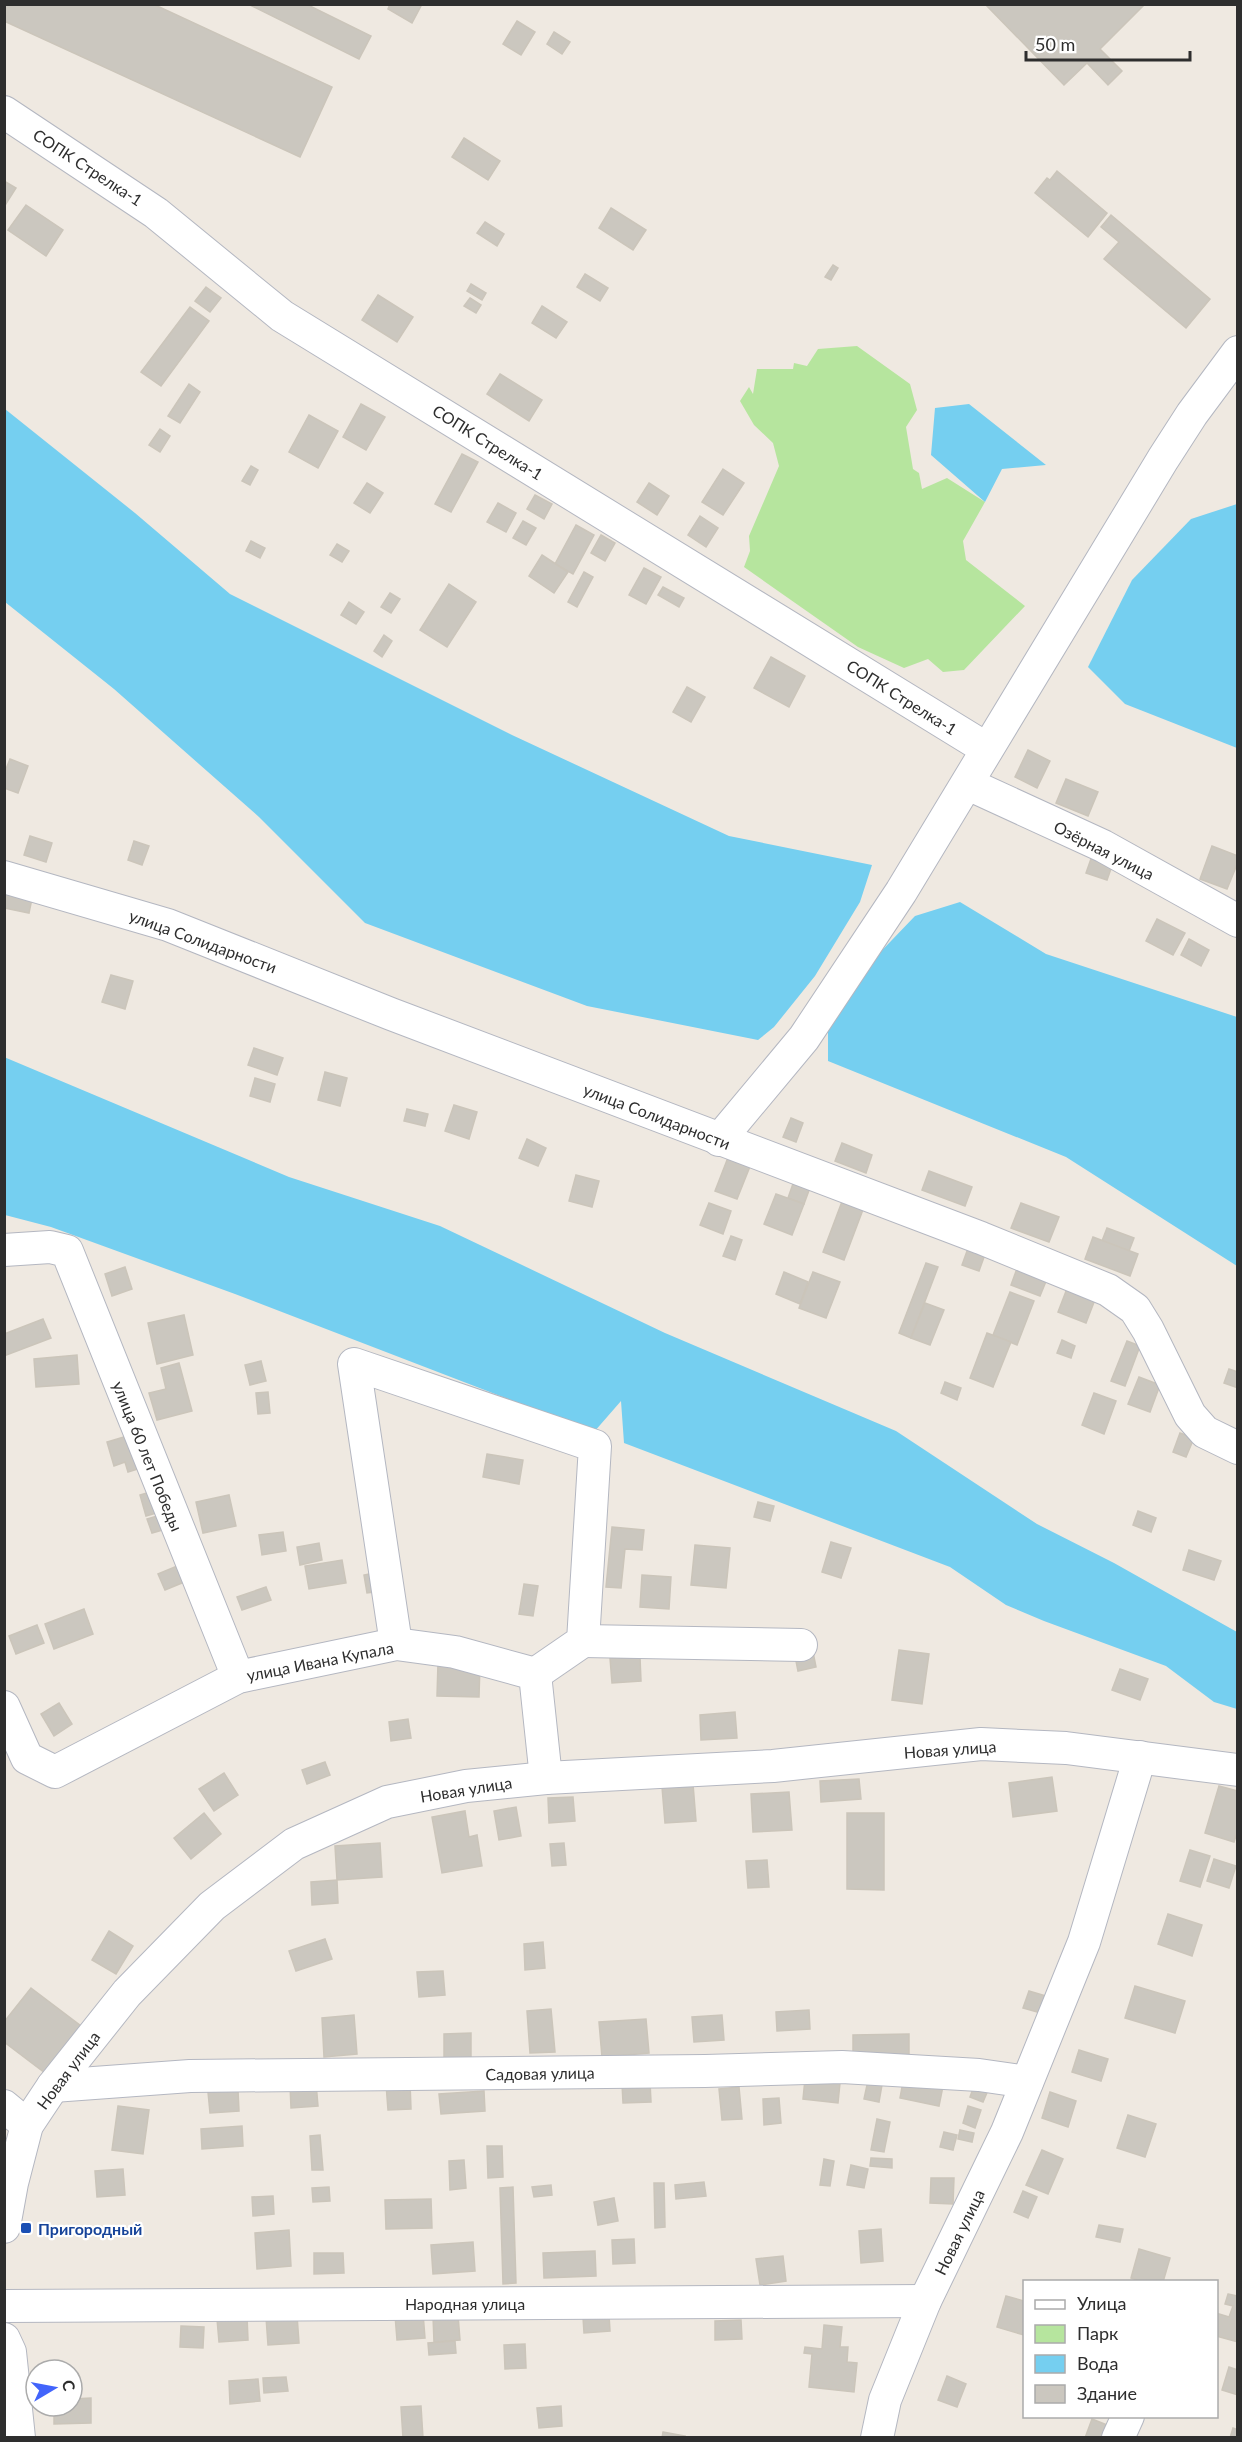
<svg xmlns="http://www.w3.org/2000/svg" width="1242" height="2442" viewBox="0 0 1242 2442" font-family="Lato,sans-serif">
  <style>
    .green { fill: #b6e59e }
    .water { fill: #75cff0 }
    .building { fill: #cbc7bf; stroke: #cbc5ba; stroke-width: 1.5 }
    .lines { fill: none; stroke-linecap: round; stroke-linejoin: round }
    .minor-casing { stroke: #b4b7c1; stroke-width: 34 }
    .minor { stroke: #fff; stroke-width: 32 }
    .transit-dot { fill: #1a4fb4; stroke: #fff; stroke-width: 2 }
    .labels { text-anchor: middle; dominant-baseline: central; stroke-width: 4.5; stroke-linejoin: round; paint-order: stroke }
    .street-label { font-size: 16px; fill: #2e2e2e; stroke: #fff }
    .transit-label { font-size: 16px; font-weight: bold; fill: #164399; stroke: #fff; text-anchor: start }
  </style>
  <rect width="100%" height="100%" fill="#efe9e1"/>
  <!-- green -->
  <path class="green" d="M857,346L910,384L917,410L906,427L913,469L919,473L922,489L947,478L985,502L963,541L966,560L1025,606L964,670L943,672L928,659L904,668L858,647L744,567L750,551L749,536L779,466L773,443L754,425L740,401L749,387L753,394L757,369H793L794,363L807,366L818,349Z"/>
  <!-- water -->
  <g class="water">
    <path d="M969,404L1046,465L1002,469L985,502L931,455L935,408Z"/>
    <path d="M5,409L135,513L230,594L512,735L729,836L872,865L860,902L815,976L774,1027L758,1040L587,1006L365,923L259,817L114,689L5,602Z"/>
    <path d="M1237,504H1238L1237,748L1125,704L1088,667L1132,580L1191,519Z"/>
    <path d="M960,902L1046,954L1237,1017V1266L1066,1157L828,1061V1023L867,966L915,916Z"/>
    <path d="M4,1057L289,1177L440,1226L665,1333L896,1431L1037,1524L1114,1563L1237,1632V1709L1214,1702L1166,1666L1044,1621L1006,1605L950,1567L624,1443L621,1401L594,1432L235,1294L51,1227L5,1215Z"/>
  </g>
  <!-- building -->
  <g class="building">
    <path d="M4,4H153L332,87L300,157L4,21Z"/>
    <path d="M248,4H306L371,36L359,59Z"/>
    <path d="M390,4H422L412,23L388,9Z"/>
    <path d="M985,4H1143L1144,5L1100,49L1122,71L1108,85L1087,63L1064,85Z"/>
    <path d="M517,21L535,32L521,55L503,44Z"/>
    <path d="M554,32L570,42L562,54L547,44Z"/>
    <path d="M464,138L500,161L488,180L452,157Z"/>
    <path d="M1057,171L1107,213L1088,237L1035,193L1047,178L1050,180Z"/>
    <path d="M4,181L16,188L4,207Z"/>
    <path d="M26,205L63,230L46,256L8,230Z"/>
    <path d="M611,208L646,230L633,250L599,228Z"/>
    <path d="M1111,215L1210,299L1186,328L1104,259L1119,242L1101,227Z"/>
    <path d="M485,222L504,234L497,246L477,233Z"/>
    <path d="M833,265L838,268L831,280L825,277Z"/>
    <path d="M585,274L608,288L600,301L577,287Z"/>
    <path d="M471,284L486,293L482,300L467,291Z"/>
    <path d="M206,287L221,298L210,312L195,301Z"/>
    <path d="M378,295L413,317L397,342L362,320Z"/>
    <path d="M470,298L481,305L476,313L464,306Z"/>
    <path d="M542,306L567,322L556,338L532,323Z"/>
    <path d="M190,307L209,321L161,386L141,372Z"/>
    <path d="M500,374L542,400L529,421L487,394Z"/>
    <path d="M189,384L200,392L180,423L168,416Z"/>
    <path d="M361,404L385,417L366,450L343,437Z"/>
    <path d="M309,415L338,431L318,468L289,452Z"/>
    <path d="M160,429L170,436L160,452L149,445Z"/>
    <path d="M462,454L478,462L451,512L435,504Z"/>
    <path d="M251,466L258,470L250,485L242,481Z"/>
    <path d="M723,469L744,483L723,515L702,502Z"/>
    <path d="M367,483L383,493L370,513L354,503Z"/>
    <path d="M649,483L669,496L657,515L637,502Z"/>
    <path d="M535,495L552,504L544,519L527,509Z"/>
    <path d="M498,503L516,513L506,532L487,522Z"/>
    <path d="M700,516L718,528L706,547L688,535Z"/>
    <path d="M523,521L536,528L526,545L513,538Z"/>
    <path d="M576,525L594,535L573,574L555,564Z"/>
    <path d="M601,535L615,543L605,561L591,553Z"/>
    <path d="M251,541L265,548L260,558L246,551Z"/>
    <path d="M337,544L349,551L342,562L330,555Z"/>
    <path d="M542,555L568,572L554,593L529,576Z"/>
    <path d="M644,568L661,577L646,604L629,595Z"/>
    <path d="M584,572L593,577L577,607L568,602Z"/>
    <path d="M449,584L476,602L447,647L420,630Z"/>
    <path d="M663,587L684,598L679,607L658,595Z"/>
    <path d="M390,593L400,599L391,613L381,607Z"/>
    <path d="M349,602L364,612L356,624L341,615Z"/>
    <path d="M384,635L392,641L382,657L374,651Z"/>
    <path d="M771,657L805,676L789,707L754,688Z"/>
    <path d="M687,687L705,697L691,722L673,712Z"/>
    <path d="M1028,750L1050,761L1037,788L1015,777Z"/>
    <path d="M10,759L28,766L18,793L4,788V774Z"/>
    <path d="M1066,779L1098,792L1088,816L1056,803Z"/>
    <path d="M30,836L52,843L46,862L24,855Z"/>
    <path d="M134,841L149,846L142,865L128,860Z"/>
    <path d="M1212,846L1238,856V862L1227,889L1200,879Z"/>
    <path d="M1092,856L1113,863L1107,880L1086,873Z"/>
    <path d="M4,885L34,889L29,913L4,908Z"/>
    <path d="M1157,919L1185,933L1173,955L1146,941Z"/>
    <path d="M1189,939L1209,950L1201,966L1181,955Z"/>
    <path d="M111,975L133,981L125,1009L102,1002Z"/>
    <path d="M254,1048L283,1058L277,1075L248,1065Z"/>
    <path d="M325,1072L347,1078L340,1106L318,1100Z"/>
    <path d="M255,1078L275,1084L270,1102L250,1096Z"/>
    <path d="M454,1105L477,1112L469,1139L445,1131Z"/>
    <path d="M407,1109L428,1114L425,1126L404,1121Z"/>
    <path d="M791,1118L803,1123L796,1142L783,1137Z"/>
    <path d="M527,1139L546,1148L538,1166L519,1158Z"/>
    <path d="M842,1143L872,1155L866,1173L835,1161Z"/>
    <path d="M729,1155L751,1164L737,1199L715,1191Z"/>
    <path d="M929,1171L972,1187L965,1206L922,1190Z"/>
    <path d="M576,1175L599,1181L592,1207L569,1201Z"/>
    <path d="M795,1178L811,1185L804,1204L788,1198Z"/>
    <path d="M846,1191L867,1199L844,1260L823,1252Z"/>
    <path d="M776,1194L804,1204L792,1235L764,1224Z"/>
    <path d="M709,1203L731,1211L723,1234L700,1225Z"/>
    <path d="M1021,1203L1059,1217L1049,1242L1011,1228Z"/>
    <path d="M1107,1228L1134,1238L1129,1251L1102,1241Z"/>
    <path d="M731,1236L742,1240L735,1260L723,1256Z"/>
    <path d="M1093,1237L1138,1254L1130,1276L1085,1259Z"/>
    <path d="M971,1240L988,1246L979,1271L962,1265Z"/>
    <path d="M926,1263L938,1267L911,1338L899,1333Z"/>
    <path d="M1019,1263L1049,1274L1040,1296L1011,1285Z"/>
    <path d="M125,1267L132,1289L112,1296L105,1274Z"/>
    <path d="M784,1272L808,1282L800,1304L776,1294Z"/>
    <path d="M813,1272L840,1282L826,1318L799,1308Z"/>
    <path d="M1068,1286L1096,1297L1086,1323L1058,1312Z"/>
    <path d="M1010,1292L1034,1301L1017,1345L993,1335Z"/>
    <path d="M925,1303L944,1310L930,1345L911,1338Z"/>
    <path d="M184,1315L193,1355L157,1364L148,1323Z"/>
    <path d="M43,1319L51,1338L4,1356V1334Z"/>
    <path d="M987,1333L1011,1342L993,1387L970,1378Z"/>
    <path d="M1062,1340L1075,1346L1071,1358L1057,1353Z"/>
    <path d="M1127,1341L1140,1346L1125,1386L1111,1381Z"/>
    <path d="M77,1355L79,1384L36,1387L34,1359Z"/>
    <path d="M261,1361L266,1381L250,1385L245,1365Z"/>
    <path d="M179,1363L192,1411L157,1420L149,1393L166,1389L161,1368Z"/>
    <path d="M1229,1369L1238,1372V1388L1224,1383Z"/>
    <path d="M1139,1377L1160,1385L1150,1412L1128,1404Z"/>
    <path d="M945,1382L961,1388L957,1400L941,1393Z"/>
    <path d="M268,1392L270,1413L258,1414L256,1393Z"/>
    <path d="M1094,1393L1116,1401L1104,1434L1082,1425Z"/>
    <path d="M1180,1433L1194,1438L1186,1457L1173,1452Z"/>
    <path d="M134,1434L144,1467L128,1472L125,1462L114,1466L107,1442Z"/>
    <path d="M487,1454L523,1460L519,1484L483,1477Z"/>
    <path d="M157,1490L163,1511L146,1516L140,1495Z"/>
    <path d="M229,1495L236,1526L203,1533L196,1502Z"/>
    <path d="M758,1502L774,1506L770,1521L754,1517Z"/>
    <path d="M1138,1511L1156,1518L1151,1532L1133,1525Z"/>
    <path d="M167,1513L163,1530L152,1533L147,1519Z"/>
    <path d="M612,1527L644,1530L642,1550L625,1549L621,1588L606,1587Z"/>
    <path d="M283,1532L286,1551L262,1555L259,1535Z"/>
    <path d="M831,1542L851,1548L841,1578L822,1572Z"/>
    <path d="M319,1543L322,1560L300,1565L297,1547Z"/>
    <path d="M695,1545L730,1548L726,1588L691,1585Z"/>
    <path d="M1189,1550L1221,1561L1214,1580L1183,1570Z"/>
    <path d="M342,1560L346,1583L309,1589L305,1566Z"/>
    <path d="M187,1562L194,1578L165,1590L158,1574Z"/>
    <path d="M379,1572L382,1591L367,1593L364,1575Z"/>
    <path d="M642,1575L671,1577L669,1609L640,1607Z"/>
    <path d="M524,1584L538,1586L533,1616L519,1614Z"/>
    <path d="M266,1587L271,1600L242,1610L237,1597Z"/>
    <path d="M84,1609L93,1634L54,1649L45,1624Z"/>
    <path d="M37,1625L44,1643L16,1654L9,1636Z"/>
    <path d="M899,1650L929,1654L922,1704L892,1700Z"/>
    <path d="M813,1652L816,1667L798,1671L795,1656Z"/>
    <path d="M640,1657L641,1681L612,1683L610,1658Z"/>
    <path d="M438,1663L480,1664L479,1697L437,1696Z"/>
    <path d="M1120,1669L1148,1679L1140,1700L1112,1690Z"/>
    <path d="M59,1703L72,1724L54,1736L41,1714Z"/>
    <path d="M735,1712L737,1738L701,1740L700,1715Z"/>
    <path d="M408,1719L411,1738L391,1741L389,1722Z"/>
    <path d="M325,1762L330,1775L307,1784L302,1770Z"/>
    <path d="M224,1773L238,1795L214,1811L199,1789Z"/>
    <path d="M1052,1777L1057,1811L1013,1817L1009,1783Z"/>
    <path d="M859,1779L861,1799L821,1802L820,1781Z"/>
    <path d="M693,1784L696,1821L665,1823L662,1787Z"/>
    <path d="M1219,1786L1238,1791V1830L1234,1842L1205,1833Z"/>
    <path d="M789,1792L792,1830L753,1832L751,1794Z"/>
    <path d="M573,1797L575,1821L549,1823L548,1798Z"/>
    <path d="M516,1807L521,1836L499,1840L494,1811Z"/>
    <path d="M465,1811L469,1837L477,1835L482,1866L442,1873L432,1817Z"/>
    <path d="M204,1813L221,1834L191,1859L174,1838Z"/>
    <path d="M847,1813H884V1890L847,1889Z"/>
    <path d="M380,1843L382,1877L337,1880L335,1846Z"/>
    <path d="M564,1843L566,1865L552,1866L550,1844Z"/>
    <path d="M1190,1850L1210,1856L1200,1887L1180,1881Z"/>
    <path d="M1214,1859L1236,1866L1229,1888L1207,1881Z"/>
    <path d="M767,1860L769,1887L748,1888L746,1861Z"/>
    <path d="M337,1880L338,1903L312,1905L311,1882Z"/>
    <path d="M1168,1914L1202,1925L1192,1956L1158,1944Z"/>
    <path d="M109,1931L133,1946L116,1974L92,1960Z"/>
    <path d="M325,1939L332,1959L296,1971L289,1951Z"/>
    <path d="M543,1942L545,1968L525,1970L524,1944Z"/>
    <path d="M443,1971L445,1995L419,1997L417,1972Z"/>
    <path d="M1135,1986L1185,2001L1175,2033L1125,2018Z"/>
    <path d="M31,1988L81,2026L45,2073L4,2042V2022Z"/>
    <path d="M1029,1991L1046,1996L1041,2013L1023,2008Z"/>
    <path d="M551,2009L555,2052L530,2053L527,2011Z"/>
    <path d="M809,2010L810,2029L777,2031L776,2012Z"/>
    <path d="M354,2015L357,2054L324,2057L322,2018Z"/>
    <path d="M722,2015L724,2040L694,2042L692,2017Z"/>
    <path d="M646,2019L649,2053L602,2057L599,2022Z"/>
    <path d="M471,2033V2063H444V2034Z"/>
    <path d="M909,2034V2056L853,2057V2035Z"/>
    <path d="M1079,2050L1108,2059L1101,2081L1072,2072Z"/>
    <path d="M869,2076L883,2079L879,2102L864,2099Z"/>
    <path d="M904,2077L943,2086L939,2106L900,2098Z"/>
    <path d="M805,2079L840,2083L838,2103L803,2099Z"/>
    <path d="M410,2082L411,2109L388,2110L386,2084Z"/>
    <path d="M650,2082L651,2102L623,2103L622,2084Z"/>
    <path d="M316,2083L318,2106L291,2108L290,2085Z"/>
    <path d="M975,2083L989,2088L983,2102L970,2097Z"/>
    <path d="M739,2087L742,2119L722,2120L719,2089Z"/>
    <path d="M238,2090L239,2111L210,2113L208,2092Z"/>
    <path d="M484,2091L485,2111L441,2114L439,2094Z"/>
    <path d="M1050,2092L1076,2101L1068,2127L1042,2118Z"/>
    <path d="M779,2098L781,2123L764,2125L763,2099Z"/>
    <path d="M118,2106L149,2110L143,2154L112,2150Z"/>
    <path d="M968,2106L981,2110L975,2128L963,2123Z"/>
    <path d="M1128,2115L1156,2124L1145,2157L1117,2148Z"/>
    <path d="M877,2119L890,2122L884,2152L871,2150Z"/>
    <path d="M242,2126L243,2146L202,2149L201,2129Z"/>
    <path d="M960,2130L974,2133L972,2142L958,2139Z"/>
    <path d="M944,2132L957,2135L953,2150L940,2147Z"/>
    <path d="M320,2135L323,2170H312L310,2136Z"/>
    <path d="M487,2146H502L503,2177L488,2178Z"/>
    <path d="M1042,2150L1063,2159L1048,2194L1026,2185Z"/>
    <path d="M871,2158L892,2159V2168L870,2166Z"/>
    <path d="M824,2159L834,2161L830,2186L820,2185Z"/>
    <path d="M464,2160L466,2188L450,2190L449,2161Z"/>
    <path d="M851,2165L868,2169L864,2188L847,2185Z"/>
    <path d="M123,2169L125,2195L97,2197L95,2171Z"/>
    <path d="M931,2178H954L953,2204L930,2203Z"/>
    <path d="M704,2182L706,2196L676,2199L675,2185Z"/>
    <path d="M654,2183H664L665,2227L655,2228Z"/>
    <path d="M551,2185L552,2195L534,2197L532,2187Z"/>
    <path d="M329,2187L330,2201L313,2202L312,2188Z"/>
    <path d="M513,2187L516,2283L503,2284L500,2188Z"/>
    <path d="M1023,2191L1037,2197L1028,2218L1014,2212Z"/>
    <path d="M273,2196L274,2214L253,2216L252,2197Z"/>
    <path d="M614,2198L618,2221L598,2225L594,2202Z"/>
    <path d="M431,2199L432,2228L386,2229L385,2200Z"/>
    <path d="M1099,2225L1123,2229L1120,2242L1096,2237Z"/>
    <path d="M881,2229L883,2261L861,2263L859,2231Z"/>
    <path d="M289,2230L291,2266L257,2269L255,2233Z"/>
    <path d="M634,2239L635,2263L613,2264L612,2240Z"/>
    <path d="M473,2242L475,2271L433,2274L431,2245Z"/>
    <path d="M1139,2249L1170,2258L1163,2282H1143L1131,2278Z"/>
    <path d="M595,2251L596,2276L544,2278L543,2253Z"/>
    <path d="M314,2253H343L344,2273L314,2274Z"/>
    <path d="M783,2256L786,2281L760,2285L756,2259Z"/>
    <path d="M1228,2294L1238,2296V2342L1216,2336V2313L1229,2317L1233,2306L1225,2304Z"/>
    <path d="M1006,2296L1024,2301V2335L997,2327Z"/>
    <path d="M423,2313L425,2338L397,2340L395,2315Z"/>
    <path d="M297,2315L299,2343L268,2345L266,2317Z"/>
    <path d="M458,2315L460,2340L434,2342L433,2316Z"/>
    <path d="M609,2315L610,2331L584,2333L583,2317Z"/>
    <path d="M247,2316L248,2340L219,2342L217,2319Z"/>
    <path d="M741,2320L742,2339L715,2340V2321Z"/>
    <path d="M824,2325L842,2327L840,2347H848L847,2362L857,2363L854,2392L809,2387L812,2354L804,2353L805,2347L822,2349Z"/>
    <path d="M181,2326L204,2327L203,2348L180,2347Z"/>
    <path d="M455,2341L456,2353L429,2355L428,2343Z"/>
    <path d="M525,2344L526,2368L505,2369L504,2345Z"/>
    <path d="M1229,2367L1238,2370V2395L1222,2390Z"/>
    <path d="M947,2376L966,2384L957,2407L938,2400Z"/>
    <path d="M286,2377L288,2391L264,2393L263,2378Z"/>
    <path d="M258,2379L260,2401L230,2404L229,2381Z"/>
    <path d="M91,2398V2423L54,2424V2406H72V2399Z"/>
    <path d="M421,2406L423,2438H403L401,2407Z"/>
    <path d="M561,2406L562,2426L539,2428L537,2408Z"/>
    <path d="M1092,2419L1107,2425L1102,2438H1085Z"/>
    <path d="M1233,2428L1238,2430V2438H1230Z"/>
    <path d="M663,2432L685,2436L684,2438H662Z"/>
  </g>
  <g class="lines">
    <!-- minor casing -->
    <g class="minor-casing">
      <g id="minor">
        <path d="M4,112L156,213L282,316L987,749"/>
        <path d="M968,784L1103,846L1238,921"/>
        <path d="M4,877L168,925L391,1014L981,1238L1108,1290L1135,1309L1148,1330L1190,1415L1205,1432L1238,1448"/>
        <path d="M719,1140L804,1038L901,892L1163,459L1192,414L1238,352"/>
        <path d="M4,1250L50,1247L67,1251L238,1677"/>
        <path d="M583,1641L801,1645"/>
        <path d="M396,1644L354,1364L595,1446L583,1641L535,1674"/>
        <path d="M4,1707L27,1758L55,1772L238,1677L396,1644L455,1652L535,1674L546,1778"/>
        <path d="M53,2086L190,2076L705,2071L842,2067L979,2075L1027,2082"/>
        <path d="M4,2106L27,2125"/>
        <path d="M4,2227L12,2183L27,2125L53,2086L127,1993L212,1906L294,1844L387,1802L466,1786L546,1778L773,1766L981,1744L1066,1748L1238,1770"/>
        <path d="M4,2306L925,2301"/>
        <path d="M4,2339L10,2352L19,2438"/>
        <path d="M877,2438L885,2400L925,2301L1007,2132L1084,1942L1140,1757"/>
        <path d="M1118,2438L1128,2416"/>
      </g>
    </g>
    <!-- minor -->
    <use href="#minor" class="minor"/>
  </g>
  <!-- markers -->
  <rect class="transit-dot" x="20" y="2222" width="12" height="12" rx="3"/>
  <g class="labels">
    <!-- street labels -->
    <g class="street-label">
      <text transform="translate(88 167) rotate(33)">СОПК Стрелка-1</text>
      <text transform="translate(488 442) rotate(32)">СОПК Стрелка-1</text>
      <text transform="translate(902 697) rotate(32)">СОПК Стрелка-1</text>
      <text transform="translate(1104 850) rotate(27)">Озёрная улица</text>
      <text transform="translate(203 941) rotate(20)">улица Солидарности</text>
      <text transform="translate(657 1116) rotate(21)">улица Солидарности</text>
      <text transform="translate(148 1456) rotate(68)">улица 60 лет Победы</text>
      <text transform="translate(320 1661) rotate(-11)">улица Ивана Купала</text>
      <text transform="translate(950 1749) rotate(-4)">Новая улица</text>
      <text transform="translate(466 1789) rotate(-9)">Новая улица</text>
      <text transform="translate(68 2070) rotate(-53)">Новая улица</text>
      <text transform="translate(540 2073) rotate(-1)">Садовая улица</text>
      <text transform="translate(959 2232) rotate(-64)">Новая улица</text>
      <text x="465" y="2303">Народная улица</text>
    </g>
    <!-- transit labels -->
    <g class="transit-label">
      <text x="38" y="2228">Пригородный</text>
    </g>
  </g>
  <!-- border -->
  <rect width="1242" height="2442" fill="none" stroke="#2e2e2e" stroke-width="12"/>
  <!-- legend -->
  <rect x="1023" y="2280" width="195" height="138" fill="#ffffff" stroke="#ababab" stroke-width="1.5"/>
  <rect x="1035" y="2300" width="30" height="9" fill="#ffffff" stroke="#ababab" stroke-width="1.5"/>
  <text x="1077" y="2310" font-size="18" fill="#2e2e2e">Улица</text>
  <rect x="1035" y="2325" width="30" height="18" fill="#b6e59e" stroke="#ababab" stroke-width="1.5"/>
  <text x="1077" y="2340" font-size="18" fill="#2e2e2e">Парк</text>
  <rect x="1035" y="2355" width="30" height="18" fill="#75cff0" stroke="#ababab" stroke-width="1.5"/>
  <text x="1077" y="2370" font-size="18" fill="#2e2e2e">Вода</text>
  <rect x="1035" y="2385" width="30" height="18" fill="#cbc7bf" stroke="#ababab" stroke-width="1.5"/>
  <text x="1077" y="2400" font-size="18" fill="#2e2e2e">Здание</text>
  <!-- north arrow -->
  <g transform="translate(54 2388) rotate(80)"><circle r="28" fill="#ffffff" stroke="#ababab" stroke-width="1.5"/>
  <path d="M0-4.5L10 22L0 15L-10 22Z" fill="#4264fb"/>
  <text y="-9" font-size="16" font-weight="bold" text-anchor="middle" fill="#2e2e2e">С</text>
  </g>
  <!-- scale -->
  <path d="M1026 51v9h164v-9" fill="none" stroke="#2e2e2e" stroke-width="3"/>
  <text x="1035" y="51" font-size="18" fill="#2e2e2e" stroke="#ffffff" stroke-width="4.5" paint-order="stroke">50 m</text>
</svg>
